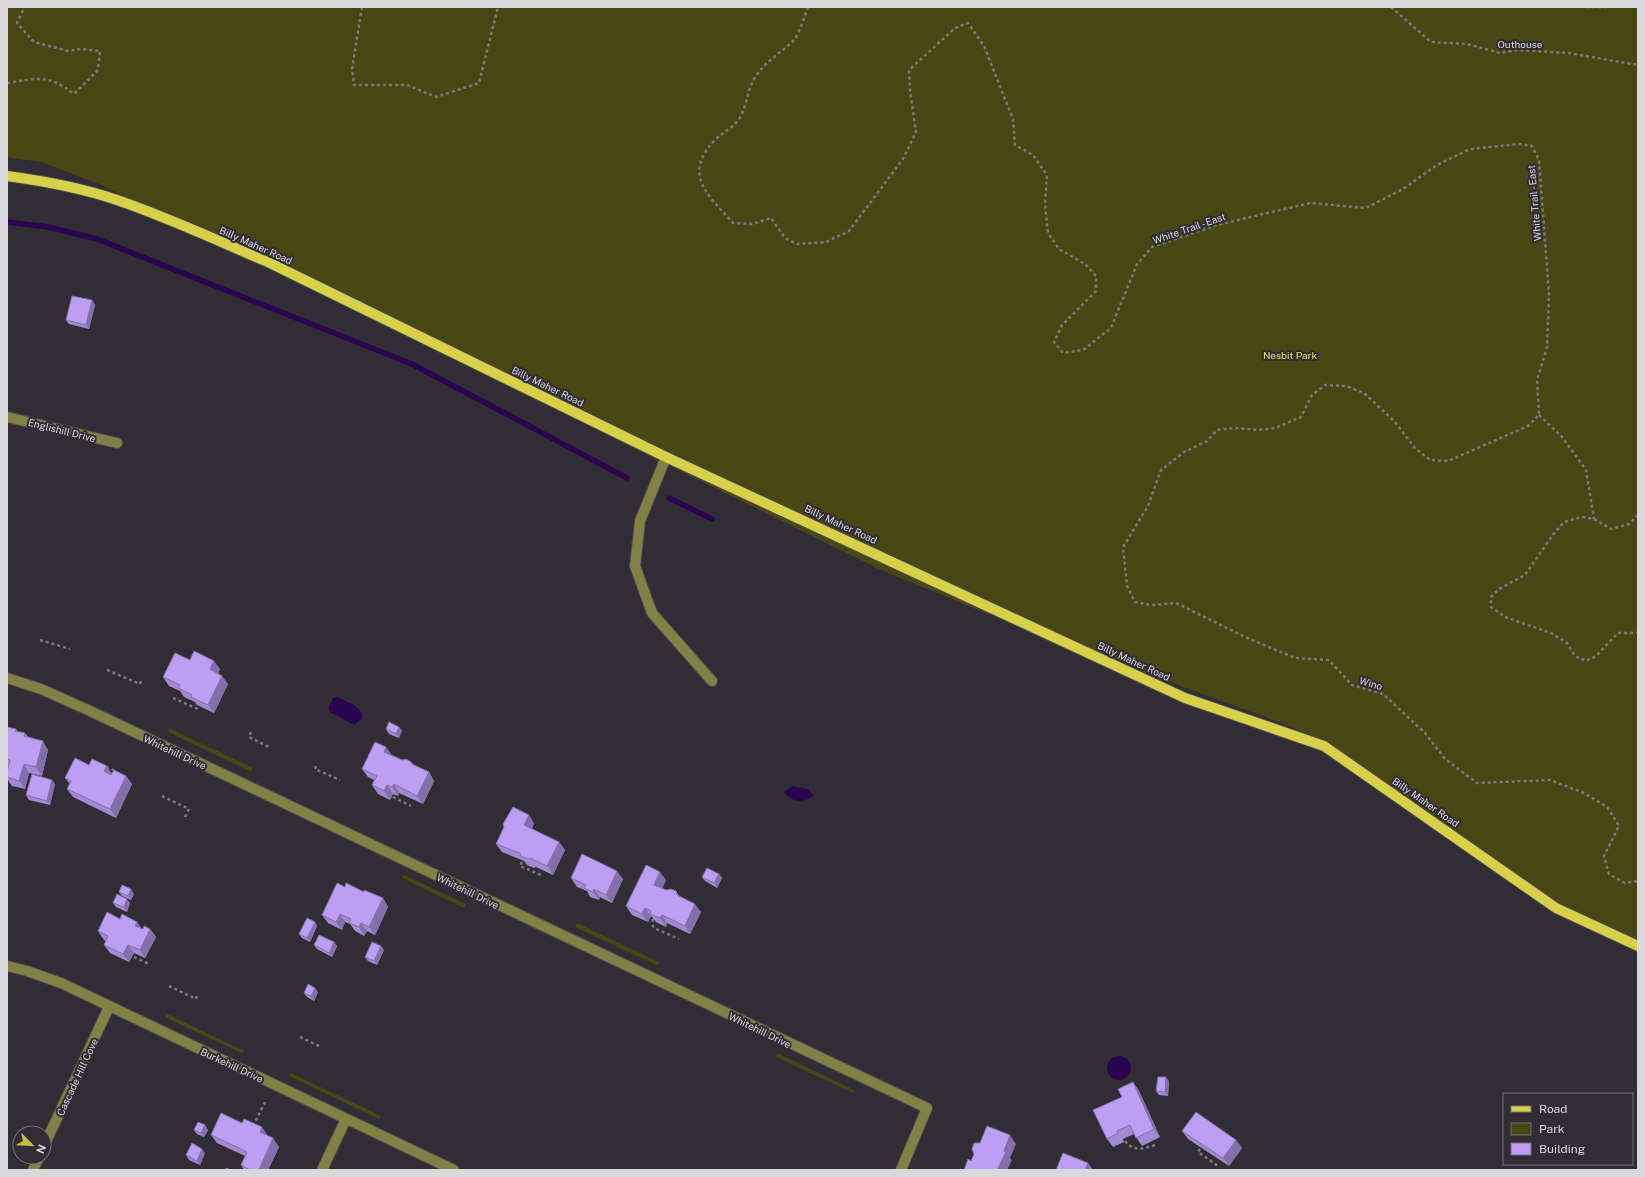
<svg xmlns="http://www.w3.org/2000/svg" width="1645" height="1177" viewBox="0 0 1645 1177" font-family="'Public Sans',sans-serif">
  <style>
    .green { fill: #484713 }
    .water { fill: #2a044f }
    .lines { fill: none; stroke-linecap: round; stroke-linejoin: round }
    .stream { stroke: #2a044f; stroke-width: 5.5 }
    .minor-casing { stroke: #4b4850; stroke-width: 12 }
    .major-casing { stroke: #4b4850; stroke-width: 12 }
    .path { stroke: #7b797f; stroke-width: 2.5; stroke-dasharray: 3 3; stroke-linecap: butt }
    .minor { stroke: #828044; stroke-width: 10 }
    .major { stroke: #d6d149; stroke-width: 10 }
    .wall { fill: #a289d1 }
    .shaded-wall { fill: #846faa }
    .building { fill: #bc9ff3; stroke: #846faa }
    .labels { text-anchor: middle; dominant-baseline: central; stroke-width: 4; stroke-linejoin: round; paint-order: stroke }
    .street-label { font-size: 10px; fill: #d9d8dd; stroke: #302d35 }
    .park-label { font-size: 10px; fill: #e7e360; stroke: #302d35 }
  </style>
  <rect width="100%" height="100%" fill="#302d35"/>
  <!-- green -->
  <g class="green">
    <path d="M7,7H1638V944L1534,893L1471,856L1341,756L1294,728L1005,621L881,570L99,184L41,162L7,157Z"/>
    <path d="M169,728L253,768L251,772L168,732Z"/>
    <path d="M404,875L466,904L464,908L402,878Z"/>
    <path d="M577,923L659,962L658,966L575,927Z"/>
    <path d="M167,1014L244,1051L243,1054L165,1017Z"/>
    <path d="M777,1053L854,1090L853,1093L776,1057Z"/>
    <path d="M291,1073L381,1116L379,1119L289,1076Z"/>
  </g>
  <!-- water -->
  <g class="water">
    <path d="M337,697C346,702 364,706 362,719L354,725L330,712L329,708L333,698Z"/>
    <path d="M792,786L808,789L814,796C802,803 793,803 784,792Z"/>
    <circle cx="1119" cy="1068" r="12"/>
  </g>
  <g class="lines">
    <!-- stream -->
    <g class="stream">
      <path d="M7,222L48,227L97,239L412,364L627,478"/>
      <path d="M669,498L712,519"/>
    </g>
    <!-- minor casing -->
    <g class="minor-casing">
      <g id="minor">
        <path d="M7,417L117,443"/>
        <path d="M666,457L640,521L635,566L652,613L712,681"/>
        <path d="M7,678L41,689L88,710L927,1108L901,1170"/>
        <path d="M7,966L27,971L61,983L454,1170"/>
        <path d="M44,1146L109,1007"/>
        <path d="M33,1170L39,1157"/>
        <path d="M322,1170L346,1119"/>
      </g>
    </g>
    <!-- major casing -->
    <g class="major-casing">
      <path id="major" d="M7,176C44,181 82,188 117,200C170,218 221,242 272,264L666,457L1185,698L1324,746L1556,908L1638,946"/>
    </g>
    <!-- path -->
    <g class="path">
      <path d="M362,7L352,69L354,85H407L436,97L479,83L498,7"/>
      <path d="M808,7C804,17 800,33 793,41C780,54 764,62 754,79C747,91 747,107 739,119C731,130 722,132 714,141C682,175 709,196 733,223L752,224L771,218L785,238L797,244L826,242L849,231L903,159L916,132L910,91L909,70L955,28L968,23L984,46L1013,119L1015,145L1033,155L1047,175L1045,204L1048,233L1059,249L1085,264L1096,276V291L1062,325L1054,342L1063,353L1083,350L1111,328L1137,264L1152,247L1217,225L1310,203L1366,208L1403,189L1437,165L1470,149L1519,144L1532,146L1539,160L1549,295L1547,347L1537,380L1539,415L1528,426L1448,461L1430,460L1415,448L1395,422L1364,393L1346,386L1325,385L1312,395L1301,417L1275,428L1259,430L1236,428L1217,430L1207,441L1184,452L1161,470L1148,506L1123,547L1127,586L1135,602L1152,605L1176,603L1245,637L1295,658L1329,660L1352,685L1383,694L1425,733L1445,759L1477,783L1550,780L1584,793L1607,807L1619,826L1604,856L1609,874L1625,883L1638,881"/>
      <path d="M1391,7L1431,42L1467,44L1500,53L1517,50L1568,53L1638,65"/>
      <path d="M1586,7H1610"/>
      <path d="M7,83C39,78 48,74 74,94L98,70L100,51L81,49L68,51L34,42L17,23L25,7"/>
      <path d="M1539,415L1562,437L1586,470L1594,519"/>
      <path d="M1638,515L1629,524L1611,529L1594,519L1582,517L1564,522L1552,536L1525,575L1499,589L1491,597V607L1505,617L1551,633L1567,643L1575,656L1586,661L1596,656L1618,633H1638"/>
      <path d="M40,640L70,649"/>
      <path d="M107,670L140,684L142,679"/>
      <path d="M173,698L198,709L199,707"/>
      <path d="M251,732L249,737L271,748"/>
      <path d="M316,766L315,769L340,780"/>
      <path d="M106,767L116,771"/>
      <path d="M162,796L189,809L185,817"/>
      <path d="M393,797L411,806"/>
      <path d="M522,862L520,866L541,875"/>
      <path d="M653,919L652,924L654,928L679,939"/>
      <path d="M134,957L149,964"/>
      <path d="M169,986L196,999L197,996"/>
      <path d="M300,1037L321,1047"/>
      <path d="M253,1126L265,1102"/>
      <path d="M1125,1141C1134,1152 1142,1149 1155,1145"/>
      <path d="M1200,1149L1198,1152L1218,1166"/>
    </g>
    <!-- minor -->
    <use href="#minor" class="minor"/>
    <!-- major -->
    <use href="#major" class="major"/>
  </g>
  <!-- wall -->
  <g class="wall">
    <path d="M92,300L95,305L89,329L69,324L66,320Z"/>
    <path d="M190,660L220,669L218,673L228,684L214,713L197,705L195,702L184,697L180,691L169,686L163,677Z"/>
    <path d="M7,727L16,729L18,732L25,733L28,737L48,750L42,776L29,773L25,789L12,786L7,779V772L8,766H7Z"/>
    <path d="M399,727L402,731L399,738L389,734L386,729Z"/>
    <path d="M392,755L402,760L411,762L413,765L429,772L434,781L423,804L399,793L398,796L393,794L390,800L378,794L372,785L374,780L368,777L362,769Z"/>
    <path d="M89,765L112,773L126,776L132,784L116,818L73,797L67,789L70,784L65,778Z"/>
    <path d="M55,784L50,805L29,800L26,795Z"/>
    <path d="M534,823L532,829L559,842L565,850L553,875L536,867L534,868L527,865L524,861L502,852L496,844Z"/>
    <path d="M719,874L722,878L717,888L705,881L702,877Z"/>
    <path d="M571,878L623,879L612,903L600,897L599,900L590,897L587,891L577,887Z"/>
    <path d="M666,880L662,888L666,890L676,891L680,897L701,912L690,934L667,923L666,927L656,922L652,917L651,916L648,922L632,915L626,906Z"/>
    <path d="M345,887L364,892L383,898L388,907L375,935L367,931L364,936L355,931L350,924L345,922L342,930L328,923L322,915Z"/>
    <path d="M119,892L134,894L131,900L122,896Z"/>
    <path d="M113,903H130L127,912L116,907Z"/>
    <path d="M120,919L137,922L142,929H150L156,937L145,958L134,953L129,962L110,953L104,945L106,941L104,940L98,931Z"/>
    <path d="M315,922L317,926L310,942L302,938L299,934Z"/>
    <path d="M334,942L337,946L332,957L317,949L314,945Z"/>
    <path d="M381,946L384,950L377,965L368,961L365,957Z"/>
    <path d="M318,992L314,1001L307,997L304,993Z"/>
    <path d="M1169,1081L1168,1096L1159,1095L1156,1091Z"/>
    <path d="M1133,1082L1139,1091L1160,1137L1142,1146L1134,1134L1123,1139L1124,1142L1113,1147L1107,1139L1122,1097Z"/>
    <path d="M205,1125L208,1130L204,1137L197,1134L194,1130Z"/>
    <path d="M1182,1131L1236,1140L1242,1148L1229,1166L1188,1139Z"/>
    <path d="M211,1135L268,1136L279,1147L268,1170H244L241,1165L245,1156L217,1143Z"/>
    <path d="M205,1153L200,1165L189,1160L186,1155Z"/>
  </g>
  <!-- shaded-wall -->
  <g class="shaded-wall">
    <path d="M92,300L95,305L89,329L86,325Z"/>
    <path d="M214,661L220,669L216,678L210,669Z"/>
    <path d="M222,676L228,684L214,713L208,705Z"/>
    <path d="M399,727L402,731L399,738L396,734Z"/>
    <path d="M43,741L48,750L42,776L36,767Z"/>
    <path d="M386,747L392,755L384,752Z"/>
    <path d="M24,764L29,773L25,789L19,781Z"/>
    <path d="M107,766L112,774L110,780L104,771Z"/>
    <path d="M429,772L434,781L423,804L417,796Z"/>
    <path d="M126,776L132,784L116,818L110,809Z"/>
    <path d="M52,780L55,784L50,805L47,801Z"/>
    <path d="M394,784L399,793L398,796L392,787Z"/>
    <path d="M387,785L393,794L390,800L384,791Z"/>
    <path d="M529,815L534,823L529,834L524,825Z"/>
    <path d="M559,842L565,850L553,875L547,866Z"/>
    <path d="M617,871L623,879L612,903L606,895Z"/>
    <path d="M660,872L666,880L660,893L654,885Z"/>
    <path d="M719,874L722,878L717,888L714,883Z"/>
    <path d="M131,889L134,894L131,900L128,896Z"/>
    <path d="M594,889L600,897L599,900L593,892Z"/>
    <path d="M383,898L388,907L375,935L369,927Z"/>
    <path d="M127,899L130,903L127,912L124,907Z"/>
    <path d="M695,904L701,912L690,934L685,926Z"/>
    <path d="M645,908L651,916L648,922L642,914Z"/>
    <path d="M340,914L345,922L342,930L336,922Z"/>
    <path d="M662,915L667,923L666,927L660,918Z"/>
    <path d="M137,922L143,930L135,926Z"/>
    <path d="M315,922L317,926L310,942L307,938Z"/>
    <path d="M361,923L367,931L364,936L359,927Z"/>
    <path d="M150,929L156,937L145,958L140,950Z"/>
    <path d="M334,942L337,946L332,957L329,953Z"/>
    <path d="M128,945L134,953L129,962L123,954Z"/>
    <path d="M381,946L384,950L377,965L374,961Z"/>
    <path d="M315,988L318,992L314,1001L311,996Z"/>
    <path d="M1166,1077L1169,1081L1168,1096L1165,1092Z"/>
    <path d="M1133,1082L1139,1091L1160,1137L1154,1129Z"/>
    <path d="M205,1125L208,1130L204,1137L201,1133Z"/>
    <path d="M262,1127L268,1136L260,1132Z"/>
    <path d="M1010,1135L1016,1144L1010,1158L1012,1160L1007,1170H997Z"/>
    <path d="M273,1138L279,1147L268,1170H259Z"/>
    <path d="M1236,1140L1242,1148L1229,1166L1223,1158Z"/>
    <path d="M202,1149L205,1153L200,1165L197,1161Z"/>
    <path d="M1088,1163L1093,1170H1085Z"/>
  </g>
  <!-- building -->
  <g class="building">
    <path d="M72,296L92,300L86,325L66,320Z"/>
    <path d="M194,651L214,661L210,669L222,676L208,705L191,697L192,695L178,688L180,685L163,677L175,653L190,660Z"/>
    <path d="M389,722L399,727L396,734L386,729Z"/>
    <path d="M7,727L16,729L15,731L25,733L24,736L43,741L36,767L24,764L19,781L7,777V772L10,760L7,759Z"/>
    <path d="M375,742L386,747L384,752L402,760L406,759L411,762L412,764L429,772L417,796L394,784L392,787L387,785L384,791L372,785L377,776L362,769Z"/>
    <path d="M75,758L89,765L92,759L107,766L104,771L111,775L114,770L126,776L110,809L67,789L71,781L65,778Z"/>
    <path d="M32,774L52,780L47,801L26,795Z"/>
    <path d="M513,807L529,815L524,825L559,842L547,866L530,858L528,859L521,856L520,853L496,844L504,827L503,824Z"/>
    <path d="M582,854L617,871L606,895L594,889L593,892L584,888L586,885L571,878Z"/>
    <path d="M646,865L660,872L654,885L666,890L671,889L676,891L677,895L695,904L685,926L662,915L660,918L650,914L651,911L645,908L642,914L626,906Z"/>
    <path d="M707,868L719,874L714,883L702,877Z"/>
    <path d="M337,883L345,887L346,883L364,892V890L383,898L369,927L361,923L359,927L349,923L351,919L340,914L336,922L322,915Z"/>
    <path d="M122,885L131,889L128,896L119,892Z"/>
    <path d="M117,894L127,899L124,907L113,903Z"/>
    <path d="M107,912L120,919L122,914L137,922L135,926L143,929L144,926L150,929L140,950L128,945L123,954L104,945L108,936L98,931Z"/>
    <path d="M307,918L315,922L307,938L299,934Z"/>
    <path d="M319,935L334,942L329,953L314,945Z"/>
    <path d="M372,942L381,946L374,961L365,957Z"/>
    <path d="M308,984L315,988L311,996L304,993Z"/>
    <path d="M1158,1077H1166L1165,1092L1156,1091Z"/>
    <path d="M1133,1082L1154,1129L1136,1138L1130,1125L1117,1131L1118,1133L1107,1139L1093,1110L1122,1097L1118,1089Z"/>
    <path d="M1196,1112L1236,1140L1223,1158L1182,1131Z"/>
    <path d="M221,1113L242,1123L244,1119L262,1127L260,1132L273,1138L259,1170H250L241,1165L247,1152L211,1135Z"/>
    <path d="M198,1122L205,1125L201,1133L194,1130Z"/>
    <path d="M987,1126L1010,1135L1004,1151L1006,1152L997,1170H964L968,1159L971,1161L974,1154L972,1149L974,1143H980Z"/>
    <path d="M192,1143L202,1149L197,1161L186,1155Z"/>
    <path d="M1063,1153L1088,1163L1085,1170H1056Z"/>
    <path d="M226,1168L231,1170H225Z"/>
  </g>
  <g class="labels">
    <!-- street labels -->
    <g class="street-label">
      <text x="1520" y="44">Outhouse</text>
      <text transform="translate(1534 203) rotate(-95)">White Trail - East</text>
      <text transform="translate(1189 228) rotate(-19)">White Trail - East</text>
      <text transform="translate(256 245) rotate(24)">Billy Maher Road</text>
      <text transform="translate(548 386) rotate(26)">Billy Maher Road</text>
      <text transform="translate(62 430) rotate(14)">Englishill Drive</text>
      <text transform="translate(841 524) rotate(25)">Billy Maher Road</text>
      <text transform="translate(1134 661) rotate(25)">Billy Maher Road</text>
      <text transform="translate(1371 683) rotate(17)">Wino</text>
      <text transform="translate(175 752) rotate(25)">Whitehill Drive</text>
      <text transform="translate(1426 802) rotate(35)">Billy Maher Road</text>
      <text transform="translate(468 891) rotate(26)">Whitehill Drive</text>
      <text transform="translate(760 1030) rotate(26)">Whitehill Drive</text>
      <text transform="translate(232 1065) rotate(25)">Burkehill Drive</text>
      <text transform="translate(77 1077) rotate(-65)">Cascade Hill Cove</text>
    </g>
    <!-- park labels -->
    <g class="park-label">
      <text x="1290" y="355">Nesbit Park</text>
    </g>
  </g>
  <!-- border -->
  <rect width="1645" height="1177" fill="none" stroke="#d9d8dd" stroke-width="16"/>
  <!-- legend -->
  <rect x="1503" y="1093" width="130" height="72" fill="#302d35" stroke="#747178"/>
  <rect x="1511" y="1106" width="20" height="6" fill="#d6d149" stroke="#747178"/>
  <text x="1539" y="1113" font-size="12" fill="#d9d8dd">Road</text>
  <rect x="1511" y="1123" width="20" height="12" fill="#484713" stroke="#747178"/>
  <text x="1539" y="1133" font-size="12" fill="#d9d8dd">Park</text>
  <rect x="1511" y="1143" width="20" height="12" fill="#bc9ff3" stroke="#747178"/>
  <text x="1539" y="1153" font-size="12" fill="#d9d8dd">Building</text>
  <!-- north arrow -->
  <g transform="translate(32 1145) rotate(114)"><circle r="19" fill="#302d35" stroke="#747178"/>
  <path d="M0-3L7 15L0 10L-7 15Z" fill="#c2bd3f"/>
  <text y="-6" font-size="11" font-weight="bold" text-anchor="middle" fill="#d9d8dd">N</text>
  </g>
</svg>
